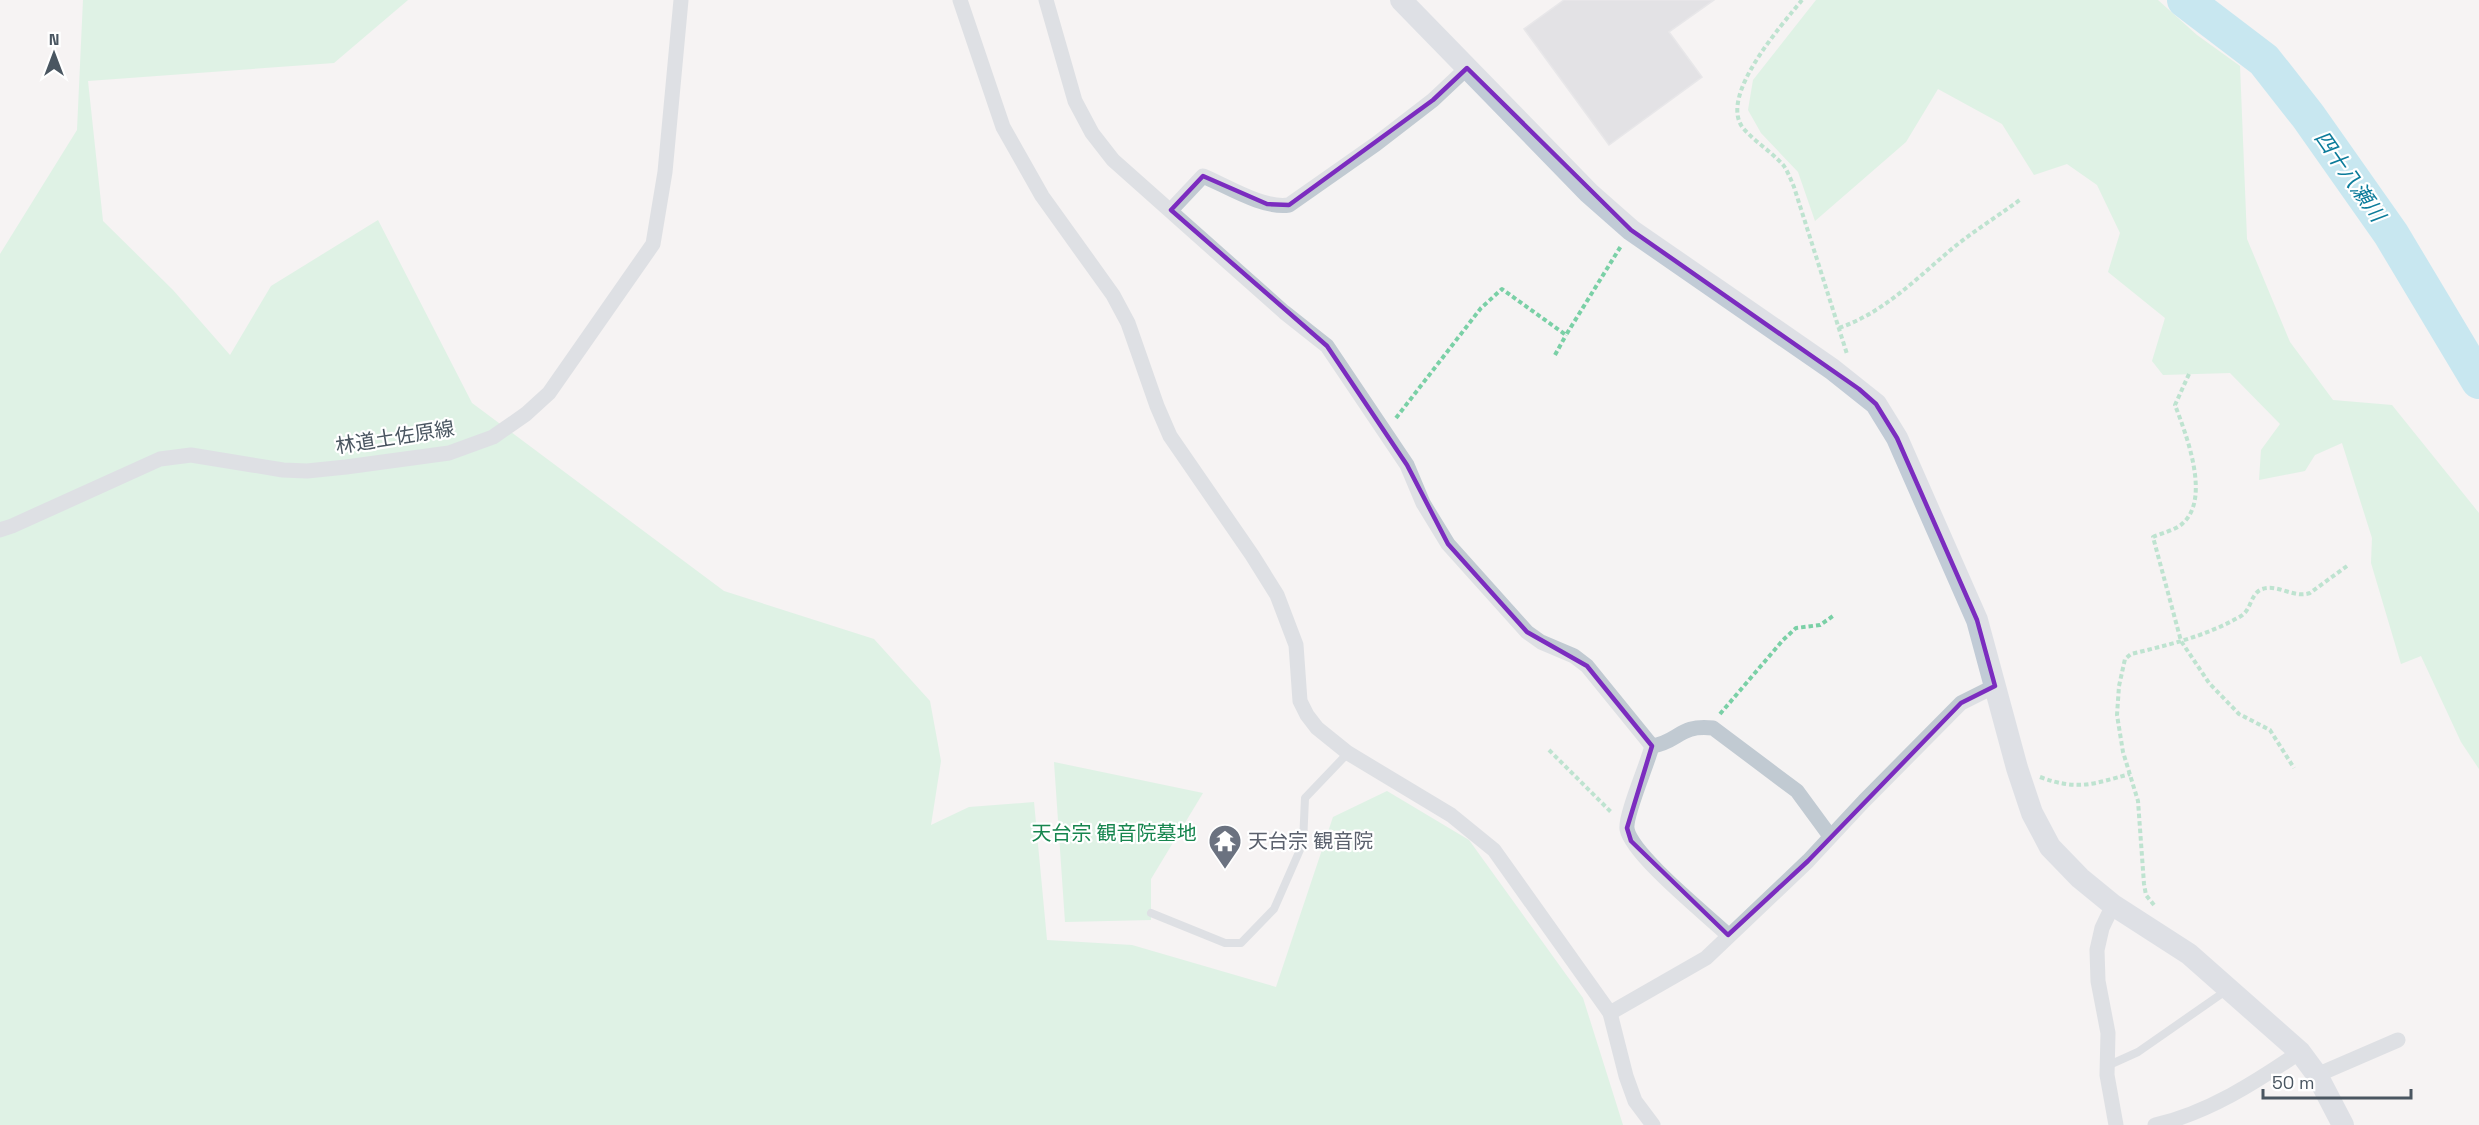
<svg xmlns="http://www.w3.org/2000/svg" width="2479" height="1125" viewBox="0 0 2479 1125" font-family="'Space Grotesk','Noto Sans JP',sans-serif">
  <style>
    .green { fill: #c3f1d5 }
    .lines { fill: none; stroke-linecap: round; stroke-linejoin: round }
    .river { stroke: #90daee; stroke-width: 36 }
    .building { fill: #cdcfd5; stroke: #d7d9de; stroke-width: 1.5 }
    .path { stroke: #7ad0a6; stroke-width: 4; stroke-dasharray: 4.5 3; stroke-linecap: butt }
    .lane { stroke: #c1cad2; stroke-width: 8 }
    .street { stroke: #c1cad2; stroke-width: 15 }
    .secondary { stroke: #c1cbd6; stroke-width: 22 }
    .marked { fill: none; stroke: #7b2cbf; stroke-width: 4.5; stroke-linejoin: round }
    .labels { text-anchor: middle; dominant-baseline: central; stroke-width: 4.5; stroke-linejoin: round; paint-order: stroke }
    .street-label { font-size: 20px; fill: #4a5661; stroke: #fff }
    .park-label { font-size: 20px; fill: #17864f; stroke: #fff }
    .worship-label { font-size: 20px; fill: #5b616d; stroke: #fff; text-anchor: start }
    .water-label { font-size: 21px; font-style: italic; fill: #0c7c9b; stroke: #fff }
  </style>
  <rect width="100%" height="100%" fill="#f5f3f3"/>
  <!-- green -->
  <g class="green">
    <path d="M83,0H408L334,63L88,81L103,221L173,290L230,355L271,286L378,220L472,403L724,591L874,639L930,701L941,761L931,825L969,807L1034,802L1047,940L1132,945L1276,987L1333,817L1387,791L1469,840L1583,998L1623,1125H0V254L77,130Z"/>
    <path d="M1816,0H2158L2197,35L2240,66L2247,239L2290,342L2333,400L2392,405L2479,513V769L2461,742L2421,656L2401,664L2371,563L2372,538L2342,443L2315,455L2305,471L2259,480L2261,450L2280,424L2230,373L2163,375L2152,361L2165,318L2108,272L2120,233L2097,185L2067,164L2034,175L2002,124L1938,89L1906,142L1815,221L1798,172L1761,133L1748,110L1753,80Z"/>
    <path d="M1054,762L1203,793L1151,879V920L1065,922Z"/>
  </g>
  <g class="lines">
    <!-- river -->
    <path class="river" d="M2185,0L2264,60L2308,116L2391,234L2479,381"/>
  </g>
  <!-- building -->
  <path class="building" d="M1564,0H1714L1669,32L1702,77L1609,145L1524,29Z"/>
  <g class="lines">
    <!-- path -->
    <g class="path">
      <path d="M1802,0C1782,25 1718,96 1743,128C1755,142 1772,152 1784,166C1788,172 1791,180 1794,187L1847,354"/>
      <path d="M1839,328C1882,313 1913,282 1947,253C1970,233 1997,217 2021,199"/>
      <path d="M1555,355L1566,335"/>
      <path d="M2189,374L2175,405C2186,434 2211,498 2183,523C2176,530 2162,533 2153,537L2181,641L2209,683L2239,714L2270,730L2294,768"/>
      <path d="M1396,418L1481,308L1502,289L1566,335L1621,246"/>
      <path d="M1720,714L1783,640L1796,628L1820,625L1833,616"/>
      <path d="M1549,750L1612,813"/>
      <path d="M2040,777C2078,791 2093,784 2130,774"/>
      <path d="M2154,905L2146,895L2144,884L2138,801L2123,752L2117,715L2119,686L2125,659L2131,654C2168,645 2207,636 2241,616C2251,610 2250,596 2260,590C2276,582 2293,599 2310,593L2347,566"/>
    </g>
    <!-- lane -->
    <g class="lane">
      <path d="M1151,913L1225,943H1241L1274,909L1303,843L1305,798L1348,753"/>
      <path d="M2107,1066L2138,1052L2227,990"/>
    </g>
    <!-- street -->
    <g class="street">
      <path d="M960,0L1003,127L1042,196L1113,295L1128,323L1157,406L1170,436L1252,555L1277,595L1296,645L1300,701L1307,715L1317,728L1348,753L1451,815L1494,850L1610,1013L1626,1076L1635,1101L1653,1125"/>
      <path d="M1046,0L1075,101L1092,133L1113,160L1284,312L1327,346L1407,465L1423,503L1448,544L1527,632L1541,642L1574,656L1587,666L1652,746"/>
      <path d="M1171,210L1203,176C1227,186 1263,209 1289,205L1376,144L1433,100L1467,68"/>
      <path d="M0,530L12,526L160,459L191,455L283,470L307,471L346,467L449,453L493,437L526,414L549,393L653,244L665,172L681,0"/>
      <path d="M1652,746C1648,763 1625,815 1627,829C1632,855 1707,915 1728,935"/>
      <path d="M1652,746C1679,742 1679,724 1713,728L1797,791L1830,836"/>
      <path d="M2113,905L2102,928L2097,950L2098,981L2108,1033L2107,1075L2116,1125"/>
      <path d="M1610,1013L1706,958L1808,861L1864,801L1961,703L1995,686"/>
      <path d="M2317,1075L2398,1040"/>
      <path d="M2155,1125C2208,1113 2256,1082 2300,1052"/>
    </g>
    <!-- secondary -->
    <path class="secondary" d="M1401,0L1589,193L1631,230L1832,369L1876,404L1897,438L1977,620L2017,768L2032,813L2050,847L2080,878L2113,905L2189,954L2300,1052L2317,1075L2343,1125"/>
  </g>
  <!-- marked area -->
  <path d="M0 0H2479V1125H0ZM1467,68L1631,230L1859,389L1876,404L1897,438L1977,620L1995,686L1961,703L1808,861L1728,935L1631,841L1627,828L1652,746L1587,666L1527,632L1448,544L1407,465L1327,346L1171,210L1203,176L1267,204L1289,205L1433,100Z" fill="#f5f3f3" fill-opacity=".55" fill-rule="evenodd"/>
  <path class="marked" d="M1467,68L1631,230L1859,389L1876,404L1897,438L1977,620L1995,686L1961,703L1808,861L1728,935L1631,841L1627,828L1652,746L1587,666L1527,632L1448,544L1407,465L1327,346L1171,210L1203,176L1267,204L1289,205L1433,100Z"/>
  <!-- icons -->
  <defs>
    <g id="temple-pin" transform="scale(1.725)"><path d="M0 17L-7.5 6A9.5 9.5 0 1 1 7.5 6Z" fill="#6b7280" stroke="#fff"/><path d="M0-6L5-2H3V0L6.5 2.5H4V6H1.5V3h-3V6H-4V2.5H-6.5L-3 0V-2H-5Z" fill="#fff"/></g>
  </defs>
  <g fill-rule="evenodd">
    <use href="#temple-pin" x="1225" y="841"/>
  </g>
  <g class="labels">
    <!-- street labels -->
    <g class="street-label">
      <text transform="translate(395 437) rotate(-9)">林道土佐原線</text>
    </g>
    <!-- park labels -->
    <g class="park-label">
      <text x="1114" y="833">天台宗 観音院墓地</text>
    </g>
    <!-- worship labels -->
    <g class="worship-label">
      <text x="1248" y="841">天台宗 観音院</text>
    </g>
    <!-- water labels -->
    <g class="water-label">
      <text transform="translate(2350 176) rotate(55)">四十八瀬川</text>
    </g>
  </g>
  <!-- north arrow -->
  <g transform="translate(54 54)" stroke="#ffffff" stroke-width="4.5" paint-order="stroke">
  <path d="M0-4.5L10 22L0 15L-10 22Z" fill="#4a5661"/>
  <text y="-9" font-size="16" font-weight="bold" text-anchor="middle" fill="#4a5661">N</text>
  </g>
  <!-- scale -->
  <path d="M2263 1089v9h148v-9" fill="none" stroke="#4a5661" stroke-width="3"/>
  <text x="2272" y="1089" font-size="18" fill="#4a5661" stroke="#ffffff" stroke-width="4.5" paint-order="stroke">50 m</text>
</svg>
